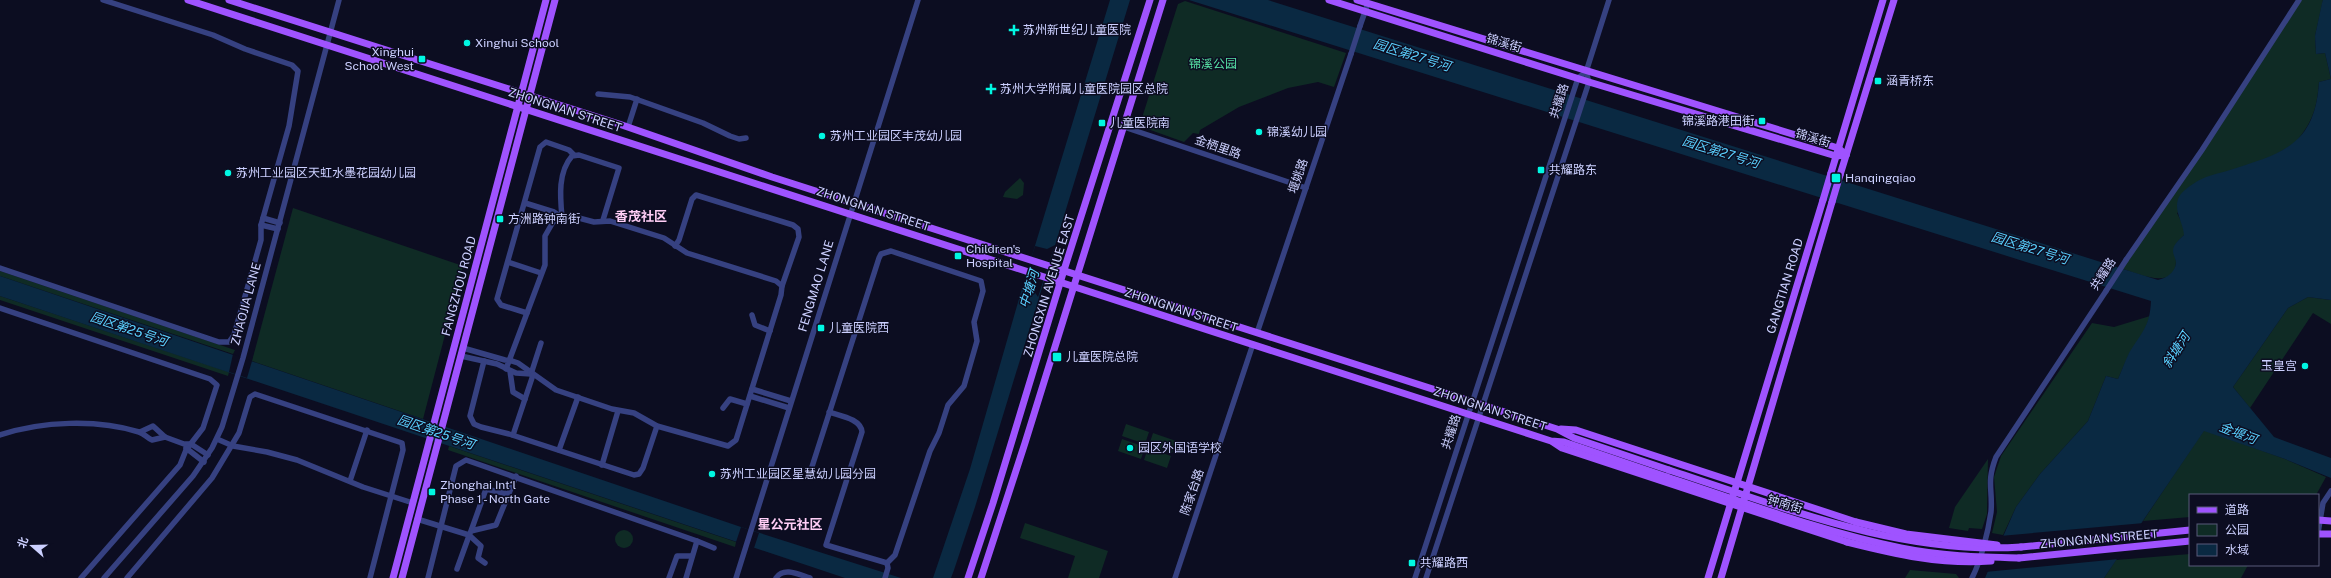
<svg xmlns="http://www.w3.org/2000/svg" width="2331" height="578" viewBox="0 0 2331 578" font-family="'Public Sans','Noto Sans SC',sans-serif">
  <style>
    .green { fill: #0f2b25 }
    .water { fill: #0a2942 }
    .pier { fill: #0c0d21 }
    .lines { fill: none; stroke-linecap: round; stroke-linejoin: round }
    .minor { stroke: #364181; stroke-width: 5.5 }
    .major { stroke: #9f53ff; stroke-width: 7 }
    .minor-bridge { stroke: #364181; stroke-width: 5.5 }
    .major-bridge { stroke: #9f53ff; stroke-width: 7 }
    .poi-dot { fill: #00f7e2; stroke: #0c0d21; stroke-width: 1.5 }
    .labels { text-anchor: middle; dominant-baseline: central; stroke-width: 3; stroke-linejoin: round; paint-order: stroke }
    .poi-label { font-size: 12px; fill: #ccd0ff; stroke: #0c0d21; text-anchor: start }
    .street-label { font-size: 12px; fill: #ccd0ff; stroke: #0c0d21 }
    .park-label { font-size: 12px; fill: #56e1a5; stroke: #0c0d21 }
    .water-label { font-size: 13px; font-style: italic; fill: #5ad1ff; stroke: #0c0d21 }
    .neighbourhood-label { font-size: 13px; font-weight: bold; fill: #ffcef6; stroke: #0c0d21 }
  </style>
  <rect width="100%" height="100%" fill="#0c0d21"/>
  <!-- green -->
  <g class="green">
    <path d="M2300,0H2323L2315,36L2316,54L2325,53L2331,79L2319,82C2317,109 2312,123 2295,143L2177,213L2184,227V235C2169,250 2176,246 2176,262C2175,291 2137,273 2123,269Z"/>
    <path d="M1185,1L1346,53L1334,87L1318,82L1288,88L1239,107L1200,130L1199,134L1193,133L1184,142L1142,127L1141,121L1178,4Z"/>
    <path d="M1020,178L1024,183L1023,195L1017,199L1003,197L1005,192Z"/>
    <path d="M293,208L463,266L423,419L252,361Z"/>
    <path d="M0,271L235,350L233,354L0,276Z"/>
    <path d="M0,296L229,372L228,376L0,300Z"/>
    <path d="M2308,297L2331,300V324L2313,313L2250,408L2233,387L2288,308Z"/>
    <path d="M2150,316L2142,337L2129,354L2118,379L2106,376L2088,421L2040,474L2016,507L2003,535L1992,533L1997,512L1994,477L2001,456L2092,323L2114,327Z"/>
    <path d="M1126,424L1149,432L1145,444L1122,436Z"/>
    <path d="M2204,430L2285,459L2326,477L2316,495H2190V517L2143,521Z"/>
    <path d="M1153,433L1176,441L1172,453L1149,445Z"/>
    <path d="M1122,439L1145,447L1141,459L1118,451Z"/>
    <path d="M449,446L736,542L735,547L448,450Z"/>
    <path d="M1148,448L1171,456L1167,468L1144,460Z"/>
    <path d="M1988,459L1987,514L1982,529L1969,528L1968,531L1949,528L1955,507Z"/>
    <path d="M1025,523L1108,551L1099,578H1068L1075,556L1020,538Z"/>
    <circle cx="624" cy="539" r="9"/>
    <path d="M2190,554V565H2248L2241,578H2104L2116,560Z"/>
    <path d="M1910,570L1956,574L1959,578H1905Z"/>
  </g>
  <!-- water -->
  <g class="water">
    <path d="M1110,0H1130L975,507L954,570L951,578H933L970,469L1023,285Z"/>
    <path d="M1189,0H1268L2158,280C2166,278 2175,273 2176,263C2176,259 2173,255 2173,251C2173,244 2180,239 2184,235C2183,222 2174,212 2178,199C2181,192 2187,188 2193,184C2204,176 2217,174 2230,170C2283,153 2315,145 2319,82L2331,79L2325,53L2316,54L2315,36L2322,3L2323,0H2331V300L2308,297L2288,308L2233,387L2274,437L2331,458V478L2285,459L2204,431L2104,578H1985L2016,507L2040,474L2088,421L2106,376L2118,379C2122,370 2125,361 2129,353C2142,332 2150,326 2151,301Z"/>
    <path d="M0,276L741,527L901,578H845L0,296Z"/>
  </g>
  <!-- pier -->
  <g class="pier">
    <path d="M1055,245L1038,297L1034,291L1022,287L1035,246L1047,249Z"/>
    <path d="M233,354L252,361L247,378L229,372Z"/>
    <path d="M2144,523L2119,559L1985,572L2000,536Z"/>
    <path d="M741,527L759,533L754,548L736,542Z"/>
  </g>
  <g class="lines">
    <!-- minor -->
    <g class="minor">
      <path d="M1360,26L1368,3"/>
      <path d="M1586,72L1609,0"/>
      <path d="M598,94L630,97L703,123L730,136L739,139L746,138"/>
      <path d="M628,127L637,99"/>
      <path d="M1124,127L1306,188"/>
      <path d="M525,203L554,212L557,214L558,218"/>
      <path d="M562,217C560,196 558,172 572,156L579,155L619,168L603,220"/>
      <path d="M263,218L280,223"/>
      <path d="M261,225L278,229"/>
      <path d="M675,246L679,240L692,199L696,195L793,225L798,229L799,237L782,286"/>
      <path d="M2126,260L2202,150L2299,0"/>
      <path d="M508,262L541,273"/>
      <path d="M0,268L219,342H229L234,335L261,240V225L289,126L298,71L292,65L245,49L213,35L103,0"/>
      <path d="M0,308L210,379L217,385L203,428L186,450L180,465L81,578"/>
      <path d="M527,313L501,305L497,299L540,147L546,142L569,150L574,155"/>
      <path d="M752,315L755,325L770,331"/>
      <path d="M1257,333L1351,54"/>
      <path d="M463,348L505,360C509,360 513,361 518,363L556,390L612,409L634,413L657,426L728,446L736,440L781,295L782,286L776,281L687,253L664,238L610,221L594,222L575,217H562L553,222L545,236V265L506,369"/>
      <path d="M461,356L497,364L516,373L531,374"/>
      <path d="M484,361L470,416L474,424L481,427L509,434L634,475L639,474L643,468L657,426"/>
      <path d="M510,371L513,392L525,399"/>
      <path d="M531,374L541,343"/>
      <path d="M752,389L791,401"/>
      <path d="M750,396L789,408"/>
      <path d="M723,408L730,399L747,404"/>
      <path d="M140,432L153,426L165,437L184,444H191L208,455"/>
      <path d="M0,435C42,421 97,419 139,432C145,434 147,438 152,440L165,437"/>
      <path d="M513,435L533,375"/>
      <path d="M217,439L233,446L267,452L297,460L363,487L413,503"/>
      <path d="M186,448L204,462"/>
      <path d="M559,450L578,397"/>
      <path d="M602,465L618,411"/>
      <path d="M809,476L879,258L881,254L891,251L981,281L983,291L974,322L977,341L964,386L948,405L939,433L930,451L895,555L887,563L826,545L862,432C861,419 841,416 829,412"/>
      <path d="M350,481L367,430"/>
      <path d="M508,494L486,489L471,531L496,525L516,476"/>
      <path d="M417,519L469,535L481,546L478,558L485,563"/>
      <path d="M2318,533L2323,503L2331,491"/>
      <path d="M697,541L714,548"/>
      <path d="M457,569L470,533"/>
      <path d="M104,578L193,476L212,448L222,427L243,358L339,0"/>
      <path d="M127,578L212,478L239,433L250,397L255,394L402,443L403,450L370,578"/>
      <path d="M428,578L456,466L466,460L697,541L686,578"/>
      <path d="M669,578L677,556H692"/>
      <path d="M736,578L918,0"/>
      <path d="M776,578C784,566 800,575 810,578"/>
      <path d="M885,578L888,568L887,563"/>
      <path d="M1175,578L1253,344"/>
      <path d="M1415,578L1578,78L1586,72"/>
      <path d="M1426,578L1589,82L1586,72"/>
      <path d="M1972,578C1981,560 1988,533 1991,512C1993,489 1986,483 1996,457L2106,291"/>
    </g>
    <!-- major -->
    <g class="major">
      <path d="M188,0L1551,441L1564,442L1667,477"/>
      <path d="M229,0L619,124L772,177L1557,429L1574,438L1669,470"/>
      <path d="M1329,0L1589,82L1836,156L1846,155"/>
      <path d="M1357,0L1838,148L1846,155"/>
      <path d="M1831,173L1883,0"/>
      <path d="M1840,175L1894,0"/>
      <path d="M1561,429L1576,430L1856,522"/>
      <path d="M1553,442L1562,448L1847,542"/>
      <path d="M2318,520L2331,521"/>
      <path d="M2318,534H2331"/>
      <path d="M2021,547L2190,530"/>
      <path d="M2019,558L2190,541"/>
      <path d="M393,578L546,0"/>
      <path d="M402,578L555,0"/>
      <path d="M968,578L993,503L1064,270L1150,0"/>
      <path d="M981,578L1025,443L1163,0"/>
      <path d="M1708,578L1823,200"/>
      <path d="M1721,578L1832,202"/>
    </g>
    <!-- minor-bridge -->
    <g class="minor-bridge">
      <path d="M1351,54L1360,26"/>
      <path d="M2106,291L2126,260"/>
    </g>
    <!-- major-bridge -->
    <g class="major-bridge">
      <path d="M1823,200L1831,173"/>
      <path d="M1832,202L1840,175"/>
      <path d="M1669,470C1783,507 1899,555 2021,547"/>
      <path d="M1667,477C1744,502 1822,532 1901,548C1940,556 1979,557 2019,558"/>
      <path d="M1856,522L1906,534L1997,545"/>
      <path d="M1847,542C1895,554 1942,565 1991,561"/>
    </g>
  </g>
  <!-- markers -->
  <g class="poi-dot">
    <path d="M1012 24h4v4h4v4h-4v4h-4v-4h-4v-4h4z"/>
    <circle cx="467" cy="43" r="4"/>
    <rect x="418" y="55" width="8" height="8" rx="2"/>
    <rect x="1874" y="77" width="8" height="8" rx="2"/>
    <path d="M989 83h4v4h4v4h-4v4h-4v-4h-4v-4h4z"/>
    <rect x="1758" y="117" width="8" height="8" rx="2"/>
    <rect x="1098" y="119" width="8" height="8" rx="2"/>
    <circle cx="1259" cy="132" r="4"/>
    <circle cx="822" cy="136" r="4"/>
    <rect x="1537" y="166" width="8" height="8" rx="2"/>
    <circle cx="228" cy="173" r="4"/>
    <rect x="1831" y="173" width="10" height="10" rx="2"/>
    <rect x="496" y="215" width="8" height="8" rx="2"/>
    <rect x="954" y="252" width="8" height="8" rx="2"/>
    <rect x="817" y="324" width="8" height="8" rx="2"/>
    <rect x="1052" y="352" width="10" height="10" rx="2"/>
    <circle cx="2305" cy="366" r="4"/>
    <circle cx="1130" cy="448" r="4"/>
    <circle cx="712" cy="474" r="4"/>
    <rect x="428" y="488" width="8" height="8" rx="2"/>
    <rect x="1408" y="559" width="8" height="8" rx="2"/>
  </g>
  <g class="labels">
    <!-- poi labels -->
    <g class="poi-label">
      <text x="1023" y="30">苏州新世纪儿童医院</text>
      <text x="475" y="43">Xinghui School</text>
      <text x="414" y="52" text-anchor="end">Xinghui<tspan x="414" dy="14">School West</tspan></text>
      <text x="1886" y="81">涵青桥东</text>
      <text x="1000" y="89">苏州大学附属儿童医院园区总院</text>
      <text x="1754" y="121" text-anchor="end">锦溪路港田街</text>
      <text x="1110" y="123">儿童医院南</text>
      <text x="1267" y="132">锦溪幼儿园</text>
      <text x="830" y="136">苏州工业园区丰茂幼儿园</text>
      <text x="1549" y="170">共耀路东</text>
      <text x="236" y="173">苏州工业园区天虹水墨花园幼儿园</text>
      <text x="1845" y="178">Hanqingqiao</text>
      <text x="508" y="219">方洲路钟南街</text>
      <text x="966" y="249">Children's<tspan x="966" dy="14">Hospital</tspan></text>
      <text x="829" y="328">儿童医院西</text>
      <text x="1066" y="357">儿童医院总院</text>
      <text x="2297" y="366" text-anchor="end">玉皇宫</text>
      <text x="1138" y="448">园区外国语学校</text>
      <text x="720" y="474">苏州工业园区星慧幼儿园分园</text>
      <text x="440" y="485">Zhonghai Int‘l<tspan x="440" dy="14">Phase 1 - North Gate</tspan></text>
      <text x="1420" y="563">共耀路西</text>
    </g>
    <!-- street labels -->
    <g class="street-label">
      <text transform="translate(1504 43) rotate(17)">锦溪街</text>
      <text transform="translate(1559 101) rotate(-72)">共耀路</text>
      <text transform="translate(565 110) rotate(18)">ZHONGNAN STREET</text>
      <text transform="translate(1813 138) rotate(17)">锦溪街</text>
      <text transform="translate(1218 147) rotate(19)">金栖里路</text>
      <text transform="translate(1298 176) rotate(-71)">堰姚路</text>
      <text transform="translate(873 209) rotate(18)">ZHONGNAN STREET</text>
      <text transform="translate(2103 274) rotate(-57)">共耀路</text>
      <text transform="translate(459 286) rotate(-75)">FANGZHOU ROAD</text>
      <text transform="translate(816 286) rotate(-73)">FENGMAO LANE</text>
      <text transform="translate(1049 286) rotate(-73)">ZHONGXIN AVENUE EAST</text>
      <text transform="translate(1785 286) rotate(-73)">GANGTIAN ROAD</text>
      <text transform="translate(246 304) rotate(-75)">ZHAOJIA LANE</text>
      <text transform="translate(1181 310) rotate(18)">ZHONGNAN STREET</text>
      <text transform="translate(1490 409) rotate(18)">ZHONGNAN STREET</text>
      <text transform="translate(1451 432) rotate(-72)">共耀路</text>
      <text transform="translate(1192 492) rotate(-71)">陈家台路</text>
      <text transform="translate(1785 504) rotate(17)">钟南街</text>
      <text transform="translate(2099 539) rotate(-5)">ZHONGNAN STREET</text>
    </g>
    <!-- park labels -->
    <g class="park-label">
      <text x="1213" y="64">锦溪公园</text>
    </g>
    <!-- water labels -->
    <g class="water-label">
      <text transform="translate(1412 55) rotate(17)">园区第27号河</text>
      <text transform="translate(1721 152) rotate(17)">园区第27号河</text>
      <text transform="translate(2030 248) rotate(17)">园区第27号河</text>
      <text transform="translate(1029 289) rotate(-73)">中塘河</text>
      <text transform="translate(129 329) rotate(19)">园区第25号河</text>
      <text transform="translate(2176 350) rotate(-57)">斜塘河</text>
      <text transform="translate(436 432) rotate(19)">园区第25号河</text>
      <text transform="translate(2238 433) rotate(21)">金堰河</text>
    </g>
    <!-- neighbourhood labels -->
    <g class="neighbourhood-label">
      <text x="641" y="216">香茂社区</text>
      <text x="790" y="524">星公元社区</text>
    </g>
  </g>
  <!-- legend -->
  <rect x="2189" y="494" width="130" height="72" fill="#0c0d21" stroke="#595b7a"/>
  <rect x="2197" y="507" width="20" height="6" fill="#9f53ff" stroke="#595b7a"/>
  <text x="2225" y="514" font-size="12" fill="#ccd0ff">道路</text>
  <rect x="2197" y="524" width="20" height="12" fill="#0f2b25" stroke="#595b7a"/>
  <text x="2225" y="534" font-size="12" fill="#ccd0ff">公园</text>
  <rect x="2197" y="544" width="20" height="12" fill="#0a2942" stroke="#595b7a"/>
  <text x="2225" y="554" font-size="12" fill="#ccd0ff">水域</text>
  <!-- north arrow -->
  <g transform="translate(32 546) rotate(290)" stroke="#0c0d21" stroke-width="3" paint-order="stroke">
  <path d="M0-3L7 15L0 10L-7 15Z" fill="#ccd0ff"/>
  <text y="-6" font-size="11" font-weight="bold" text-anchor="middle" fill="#ccd0ff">北</text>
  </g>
</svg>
